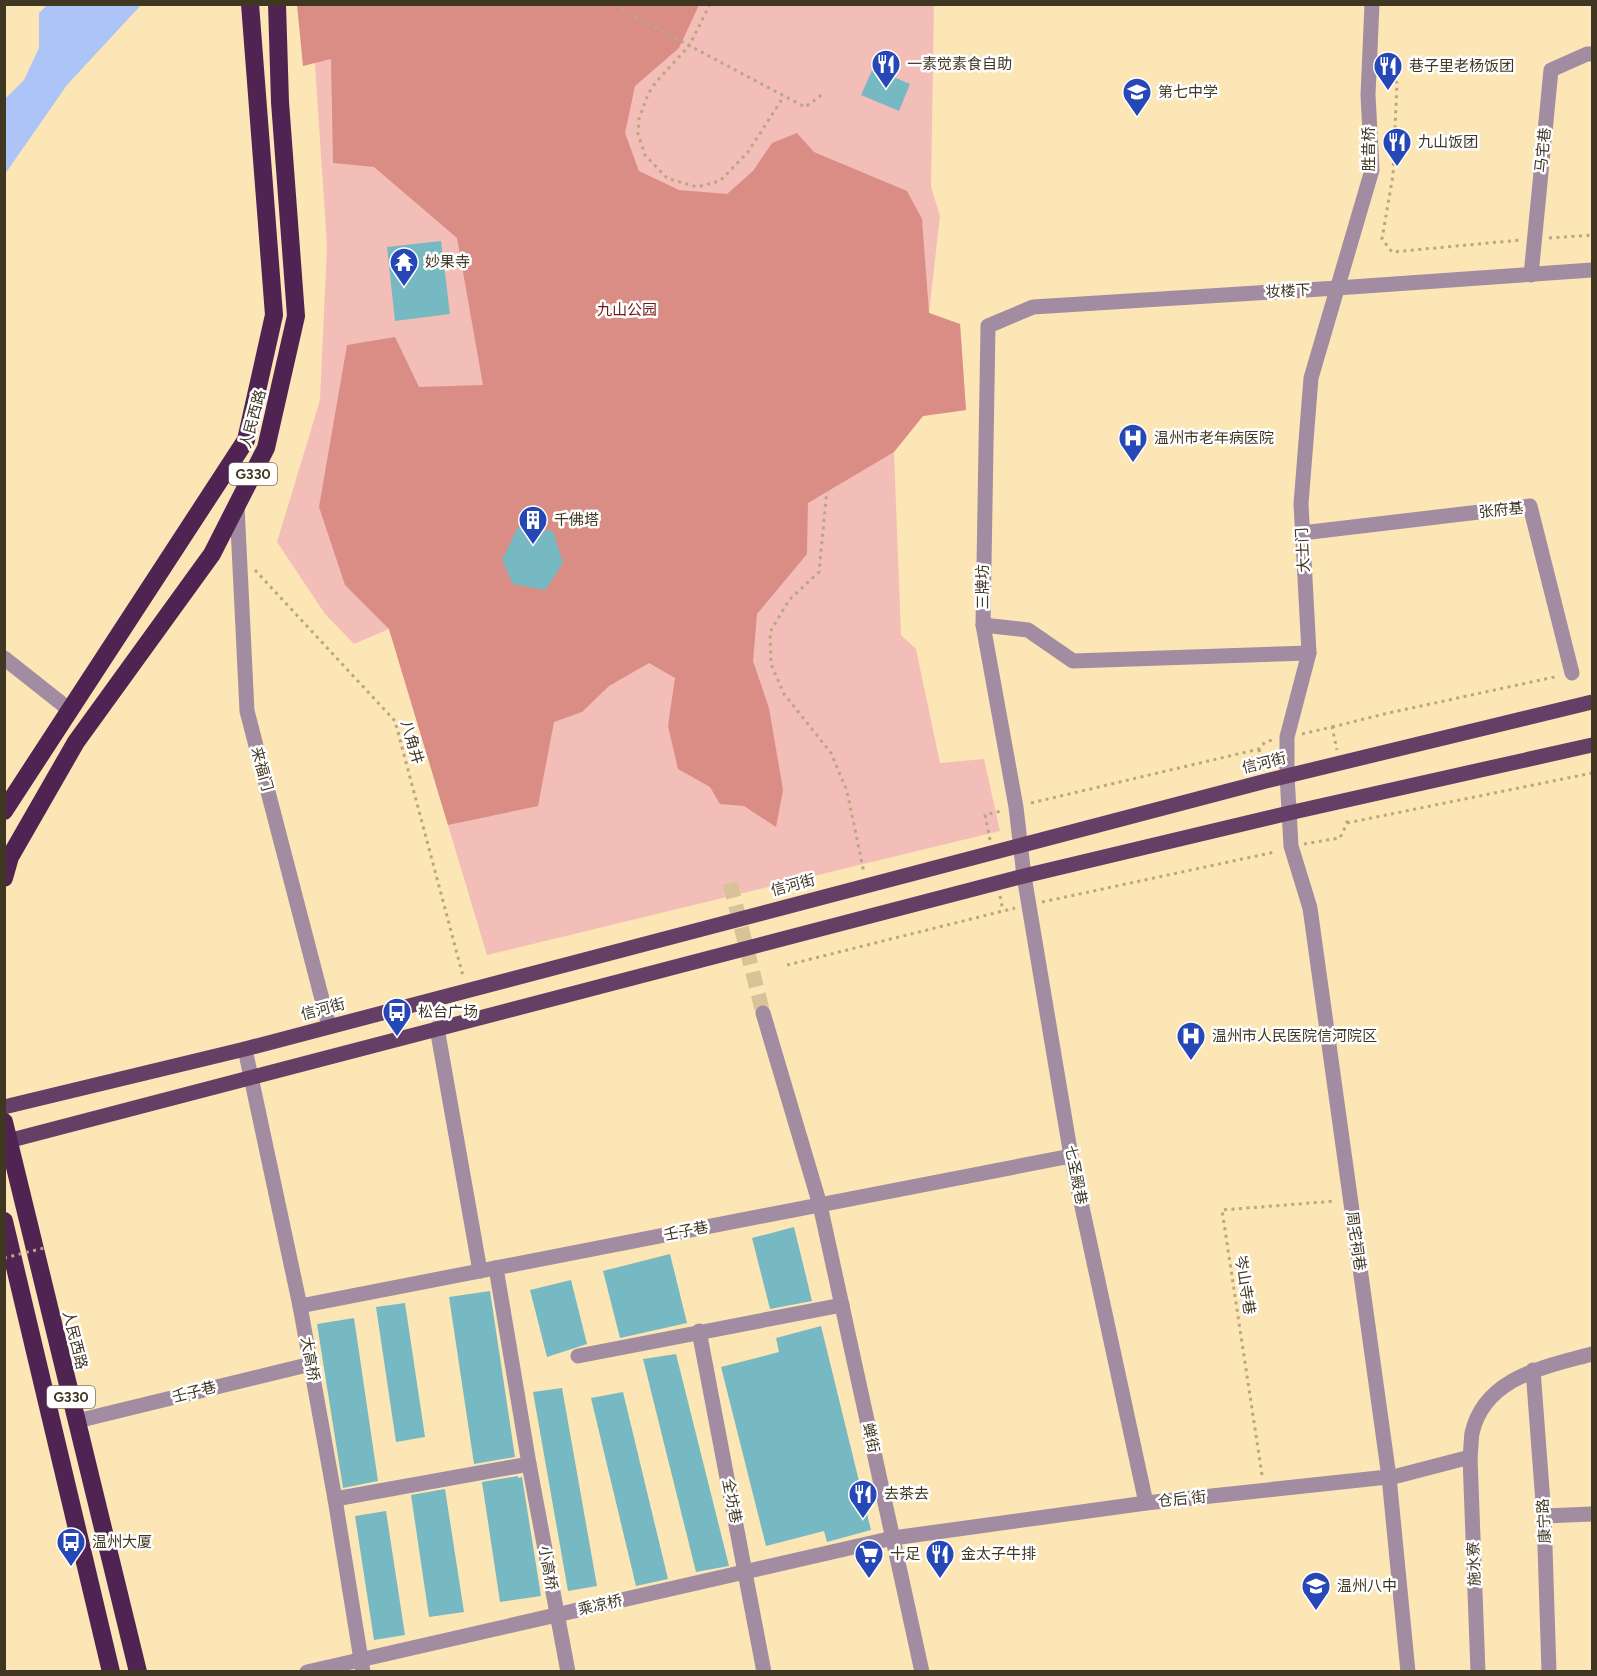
<svg xmlns="http://www.w3.org/2000/svg" width="1597" height="1676" viewBox="0 0 1597 1676" font-family="Figtree,'Noto Sans SC',sans-serif">
  <style>
    .green { fill: #f3beb8 }
    .forest { fill: #d98d85 }
    .water { fill: #adc4f6 }
    .building { fill: #77b9c2 }
    .lines { fill: none; stroke-linecap: round; stroke-linejoin: round }
    .minor-tunnel { stroke: #d7c398; stroke-width: 15; stroke-dasharray: 15 8; stroke-linecap: butt }
    .path { stroke: #b9a780; stroke-width: 3; stroke-dasharray: 3 4.5; stroke-linecap: butt }
    .minor { stroke: #a28ca2; stroke-width: 15 }
    .major { stroke: #663f67; stroke-width: 15 }
    .highway { stroke: #502452; stroke-width: 18 }
    .path-bridge { stroke: #b9a780; stroke-width: 3; stroke-dasharray: 3 4.5; stroke-linecap: butt }
    .labels { text-anchor: middle; dominant-baseline: central; stroke-width: 5; stroke-linejoin: round; paint-order: stroke }
    .shield { fill: #fff; stroke: #797365; stroke-width: 1.5 }
    .shield-label { font-size: 14px; font-weight: bold; fill: #403723 }
    .poi-label { font-size: 15px; fill: #403723; stroke: #fff; text-anchor: start }
    .street-label { font-size: 15px; fill: #403723; stroke: #fff }
    .park-label { font-size: 15px; fill: #711717; stroke: #fff }
  </style>
  <rect width="100%" height="100%" fill="#fde6b5"/>
  <!-- green -->
  <path class="green" d="M311,5H934L931,187L940,216L929,313L960,324L966,410L923,416L894,452L901,635L916,649L940,763L984,759L1000,831L487,955L389,629L354,644L325,614L277,542L320,400L327,246Z"/>
  <!-- forest -->
  <path class="forest" d="M297,5H699L679,48L635,86L625,133L639,171L679,190L727,194L753,171L772,143L797,133L814,152L907,191L922,219L929,313L960,324L966,410L923,416L894,452L808,503L807,554L757,614L753,661L769,708L783,790L776,827L744,806L720,804L710,787L678,769L668,726L675,678L649,663L609,686L582,712L554,722L538,806L448,825L389,629L345,585L319,507L347,345L395,337L419,387L483,385L457,238L374,167L333,163L331,59L303,66Z"/>
  <!-- water -->
  <path class="water" d="M47,5H141L67,85L5,174V99L24,80L39,48V13Z"/>
  <!-- building -->
  <g class="building">
    <path d="M873,68L910,84L899,111L861,95Z"/>
    <path d="M441,241L450,314L395,321L387,247Z"/>
    <path d="M518,527L553,531L563,563L545,590L513,584L502,560Z"/>
    <path d="M794,1227L812,1301L770,1309L752,1238Z"/>
    <path d="M670,1254L687,1323L620,1338L603,1271Z"/>
    <path d="M571,1280L587,1344L547,1357L530,1290Z"/>
    <path d="M490,1291L515,1457L474,1464L449,1297Z"/>
    <path d="M405,1303L425,1437L396,1442L376,1307Z"/>
    <path d="M354,1318L378,1481L343,1488L317,1324Z"/>
    <path d="M821,1326L871,1530L827,1542L824,1531L766,1546L721,1367L779,1352L776,1338Z"/>
    <path d="M676,1354L729,1566L696,1572L643,1359Z"/>
    <path d="M562,1388L597,1586L568,1591L533,1392Z"/>
    <path d="M623,1392L668,1579L636,1586L591,1398Z"/>
    <path d="M518,1476V1478L522,1477L541,1596L500,1602L482,1482Z"/>
    <path d="M445,1489L464,1612L429,1617L411,1495Z"/>
    <path d="M386,1511L405,1635L374,1640L355,1516Z"/>
  </g>
  <g class="lines">
    <!-- minor-tunnel -->
    <path class="minor-tunnel" d="M730,883L763,1013"/>
    <!-- path -->
    <g class="path">
      <path d="M616,4L628,13L805,107L823,94"/>
      <path d="M710,4L689,46L656,82L648,94L639,119L638,134L645,155L667,178L697,187L720,181L748,152L784,96"/>
      <path d="M1384,71L1397,83L1393,175L1382,239L1392,252L1521,240"/>
      <path d="M1549,238L1592,235"/>
      <path d="M827,489L819,572L789,600L770,632L771,664L784,694L831,753L847,791L864,873"/>
      <path d="M255,570L395,721L463,976"/>
      <path d="M1332,727L1384,714L1559,676"/>
      <path d="M1302,734L1332,727L1337,750"/>
      <path d="M1259,749L1263,768"/>
      <path d="M1031,803L1259,749L1265,742L1272,740"/>
      <path d="M1347,823L1592,773"/>
      <path d="M990,840L985,815L1001,811"/>
      <path d="M1304,844L1340,838L1347,823L1346,816"/>
      <path d="M1000,896L1003,911"/>
      <path d="M1042,902L1275,852"/>
      <path d="M787,965L1015,908"/>
      <path d="M1262,1475L1222,1210L1336,1201"/>
    </g>
    <!-- minor -->
    <g class="minor">
      <path d="M1372,4L1368,95L1372,170L1311,378L1301,504L1309,653L1287,737V775L1291,846L1310,908L1389,1477L1408,1672"/>
      <path d="M1531,275L1551,70L1587,54H1592"/>
      <path d="M237,506L247,711L329,1026"/>
      <path d="M1302,533L1530,506L1572,673"/>
      <path d="M983,625L1028,630L1073,661L1309,653"/>
      <path d="M4,658L71,711"/>
      <path d="M763,1013L820,1205L922,1672"/>
      <path d="M437,1028L480,1271"/>
      <path d="M245,1049L300,1306L335,1499L363,1672"/>
      <path d="M300,1306L1071,1156"/>
      <path d="M699,1331L764,1672"/>
      <path d="M578,1356L842,1305"/>
      <path d="M1533,1370L1544,1516L1549,1672"/>
      <path d="M77,1421L311,1364"/>
      <path d="M529,1464L568,1672"/>
      <path d="M335,1499L529,1464L496,1268"/>
      <path d="M1146,1503L1071,1156L1024,876L1016,807L983,625L988,326L1033,307L1337,288L1592,270"/>
      <path d="M1544,1516L1592,1514"/>
      <path d="M307,1672L893,1538L1146,1503L1397,1476L1470,1457"/>
      <path d="M1478,1672L1470,1457C1471,1449 1471,1441 1472,1433C1485,1377 1545,1367 1592,1354"/>
    </g>
    <!-- major -->
    <g class="major">
      <path d="M4,1107L245,1049L1266,781L1592,702"/>
      <path d="M4,1142L1024,876L1289,813L1592,745"/>
    </g>
    <!-- highway -->
    <g class="highway">
      <path d="M4,811L246,440L274,315L250,4"/>
      <path d="M4,878L10,857L76,742L212,554L266,448L296,316L280,102L277,4"/>
      <path d="M4,1122L138,1672"/>
      <path d="M4,1221L111,1672"/>
    </g>
    <!-- path-bridge -->
    <path class="path-bridge" d="M4,1258L44,1248"/>
  </g>
  <!-- icons -->
  <defs>
    <g id="restaurant-pin" transform="scale(1.5)"><path d="M0 17L-7.5 6A9.5 9.5 0 1 1 7.5 6Z" fill="#2648b7" stroke="#fff"/><path d="M-5-6h1v4h1v-4h1v4h1v-4h1v5L-1.5 .5V6h-2V.5L-5-1ZM5-6V6H3V1.5H1.5Q1.5-4 5-6Z" fill="#fff"/></g>
    <g id="school-pin" transform="scale(1.5)"><path d="M0 17L-7.5 6A9.5 9.5 0 1 1 7.5 6Z" fill="#2648b7" stroke="#fff"/><path d="M0-5L7-2L0 1L-7-2ZM-4 1L0 2.5L4 1V4Q0 6-4 4Z" fill="#fff"/></g>
    <g id="temple-pin" transform="scale(1.5)"><path d="M0 17L-7.5 6A9.5 9.5 0 1 1 7.5 6Z" fill="#2648b7" stroke="#fff"/><path d="M0-6L5-2H3V0L6.5 2.5H4V6H1.5V3h-3V6H-4V2.5H-6.5L-3 0V-2H-5Z" fill="#fff"/></g>
    <g id="hospital-pin" transform="scale(1.5)"><path d="M0 17L-7.5 6A9.5 9.5 0 1 1 7.5 6Z" fill="#2648b7" stroke="#fff"/><path d="M-5-5h3v3.5h4V-5h3V5h-3V1.5h-4V5h-3Z" fill="#fff"/></g>
    <g id="building-pin" transform="scale(1.5)"><path d="M0 17L-7.5 6A9.5 9.5 0 1 1 7.5 6Z" fill="#2648b7" stroke="#fff"/><path d="M-4-6H4V6H1V3H-1V6H-4ZM-2.5-4.3h1.7v1.8h-1.7ZM.8-4.3h1.7v1.8H.8ZM-2.5-1h1.7V.8h-1.7ZM.8-1h1.7V.8H.8Z" fill="#fff"/></g>
    <g id="bus-pin" transform="scale(1.5)"><path d="M0 17L-7.5 6A9.5 9.5 0 1 1 7.5 6Z" fill="#2648b7" stroke="#fff"/><path d="M-5-6H5V4H4V6H2V4H-2V6H-4V4H-5ZM-3.5-4V0h7V-4ZM-3.5 1.2v1.5H-2V1.2ZM2 1.2v1.5H3.5V1.2Z" fill="#fff"/></g>
    <g id="supermarket-pin" transform="scale(1.5)"><path d="M0 17L-7.5 6A9.5 9.5 0 1 1 7.5 6Z" fill="#2648b7" stroke="#fff"/><path d="M-6-5.5h2.5l.6 2H6L4.5 2H-2.5L-4.4-4H-6ZM-1.5 3.2a1.3 1.3 0 1 0 .1 0ZM3 3.2a1.3 1.3 0 1 0 .1 0Z" fill="#fff"/></g>
  </defs>
  <g fill-rule="evenodd">
    <use href="#restaurant-pin" x="886" y="64"/>
    <use href="#restaurant-pin" x="1388" y="66"/>
    <use href="#school-pin" x="1137" y="92"/>
    <use href="#restaurant-pin" x="1397" y="142"/>
    <use href="#temple-pin" x="404" y="262"/>
    <use href="#hospital-pin" x="1133" y="438"/>
    <use href="#building-pin" x="533" y="520"/>
    <use href="#bus-pin" x="397" y="1012"/>
    <use href="#hospital-pin" x="1191" y="1036"/>
    <use href="#restaurant-pin" x="863" y="1494"/>
    <use href="#bus-pin" x="71" y="1542"/>
    <use href="#supermarket-pin" x="869" y="1554"/>
    <use href="#restaurant-pin" x="940" y="1554"/>
    <use href="#school-pin" x="1316" y="1586"/>
  </g>
  <g class="labels">
    <!-- shield labels -->
    <g class="shield">
      <rect x="229" y="463" width="48" height="22" rx="4.5"/>
      <rect x="47" y="1386" width="48" height="22" rx="4.5"/>
    </g>
    <g class="shield-label">
      <text x="253" y="474">G330</text>
      <text x="71" y="1397">G330</text>
    </g>
    <!-- poi labels -->
    <g class="poi-label">
      <text x="907" y="64">一素觉素食自助</text>
      <text x="1409" y="66">巷子里老杨饭团</text>
      <text x="1158" y="92">第七中学</text>
      <text x="1418" y="142">九山饭团</text>
      <text x="425" y="262">妙果寺</text>
      <text x="1154" y="438">温州市老年病医院</text>
      <text x="554" y="520">千佛塔</text>
      <text x="418" y="1012">松台广场</text>
      <text x="1212" y="1036">温州市人民医院信河院区</text>
      <text x="884" y="1494">去茶去</text>
      <text x="92" y="1542">温州大厦</text>
      <text x="890" y="1554">十足</text>
      <text x="961" y="1554">金太子牛排</text>
      <text x="1337" y="1586">温州八中</text>
    </g>
    <!-- street labels -->
    <g class="street-label">
      <text transform="translate(1369 149) rotate(-90)">胜昔桥</text>
      <text transform="translate(1543 150) rotate(-84)">马宅巷</text>
      <text transform="translate(1288 291) rotate(-3)">妆楼下</text>
      <text transform="translate(253 419) rotate(-75)">人民西路</text>
      <text transform="translate(1501 510) rotate(-6)">张府基</text>
      <text transform="translate(1303 550) rotate(-93)">大士门</text>
      <text transform="translate(983 587) rotate(-90)">三牌坊</text>
      <text transform="translate(412 742) rotate(73)">八角井</text>
      <text transform="translate(1264 763) rotate(-14)">信河街</text>
      <text transform="translate(262 769) rotate(75)">来福门</text>
      <text transform="translate(793 885) rotate(-15)">信河街</text>
      <text transform="translate(323 1009) rotate(-15)">信河街</text>
      <text transform="translate(1076 1175) rotate(79)">七圣殿巷</text>
      <text transform="translate(686 1231) rotate(-11)">壬子巷</text>
      <text transform="translate(1356 1241) rotate(82)">周宅祠巷</text>
      <text transform="translate(1245 1285) rotate(81)">岑山寺巷</text>
      <text transform="translate(75 1340) rotate(76)">人民西路</text>
      <text transform="translate(310 1359) rotate(80)">大高桥</text>
      <text transform="translate(194 1392) rotate(-14)">壬子巷</text>
      <text transform="translate(871 1438) rotate(78)">蝉街</text>
      <text transform="translate(1182 1499) rotate(-6)">仓后 街</text>
      <text transform="translate(732 1501) rotate(79)">全坊巷</text>
      <text transform="translate(1544 1521) rotate(-93)">康宁路</text>
      <text transform="translate(1474 1564) rotate(-92)">施水寮</text>
      <text transform="translate(548 1568) rotate(80)">小高桥</text>
      <text transform="translate(600 1605) rotate(-13)">乘凉桥</text>
    </g>
    <!-- park labels -->
    <g class="park-label">
      <text x="627" y="310">九山公园</text>
    </g>
  </g>
  <!-- border -->
  <rect width="1597" height="1676" fill="none" stroke="#403723" stroke-width="12"/>
</svg>
